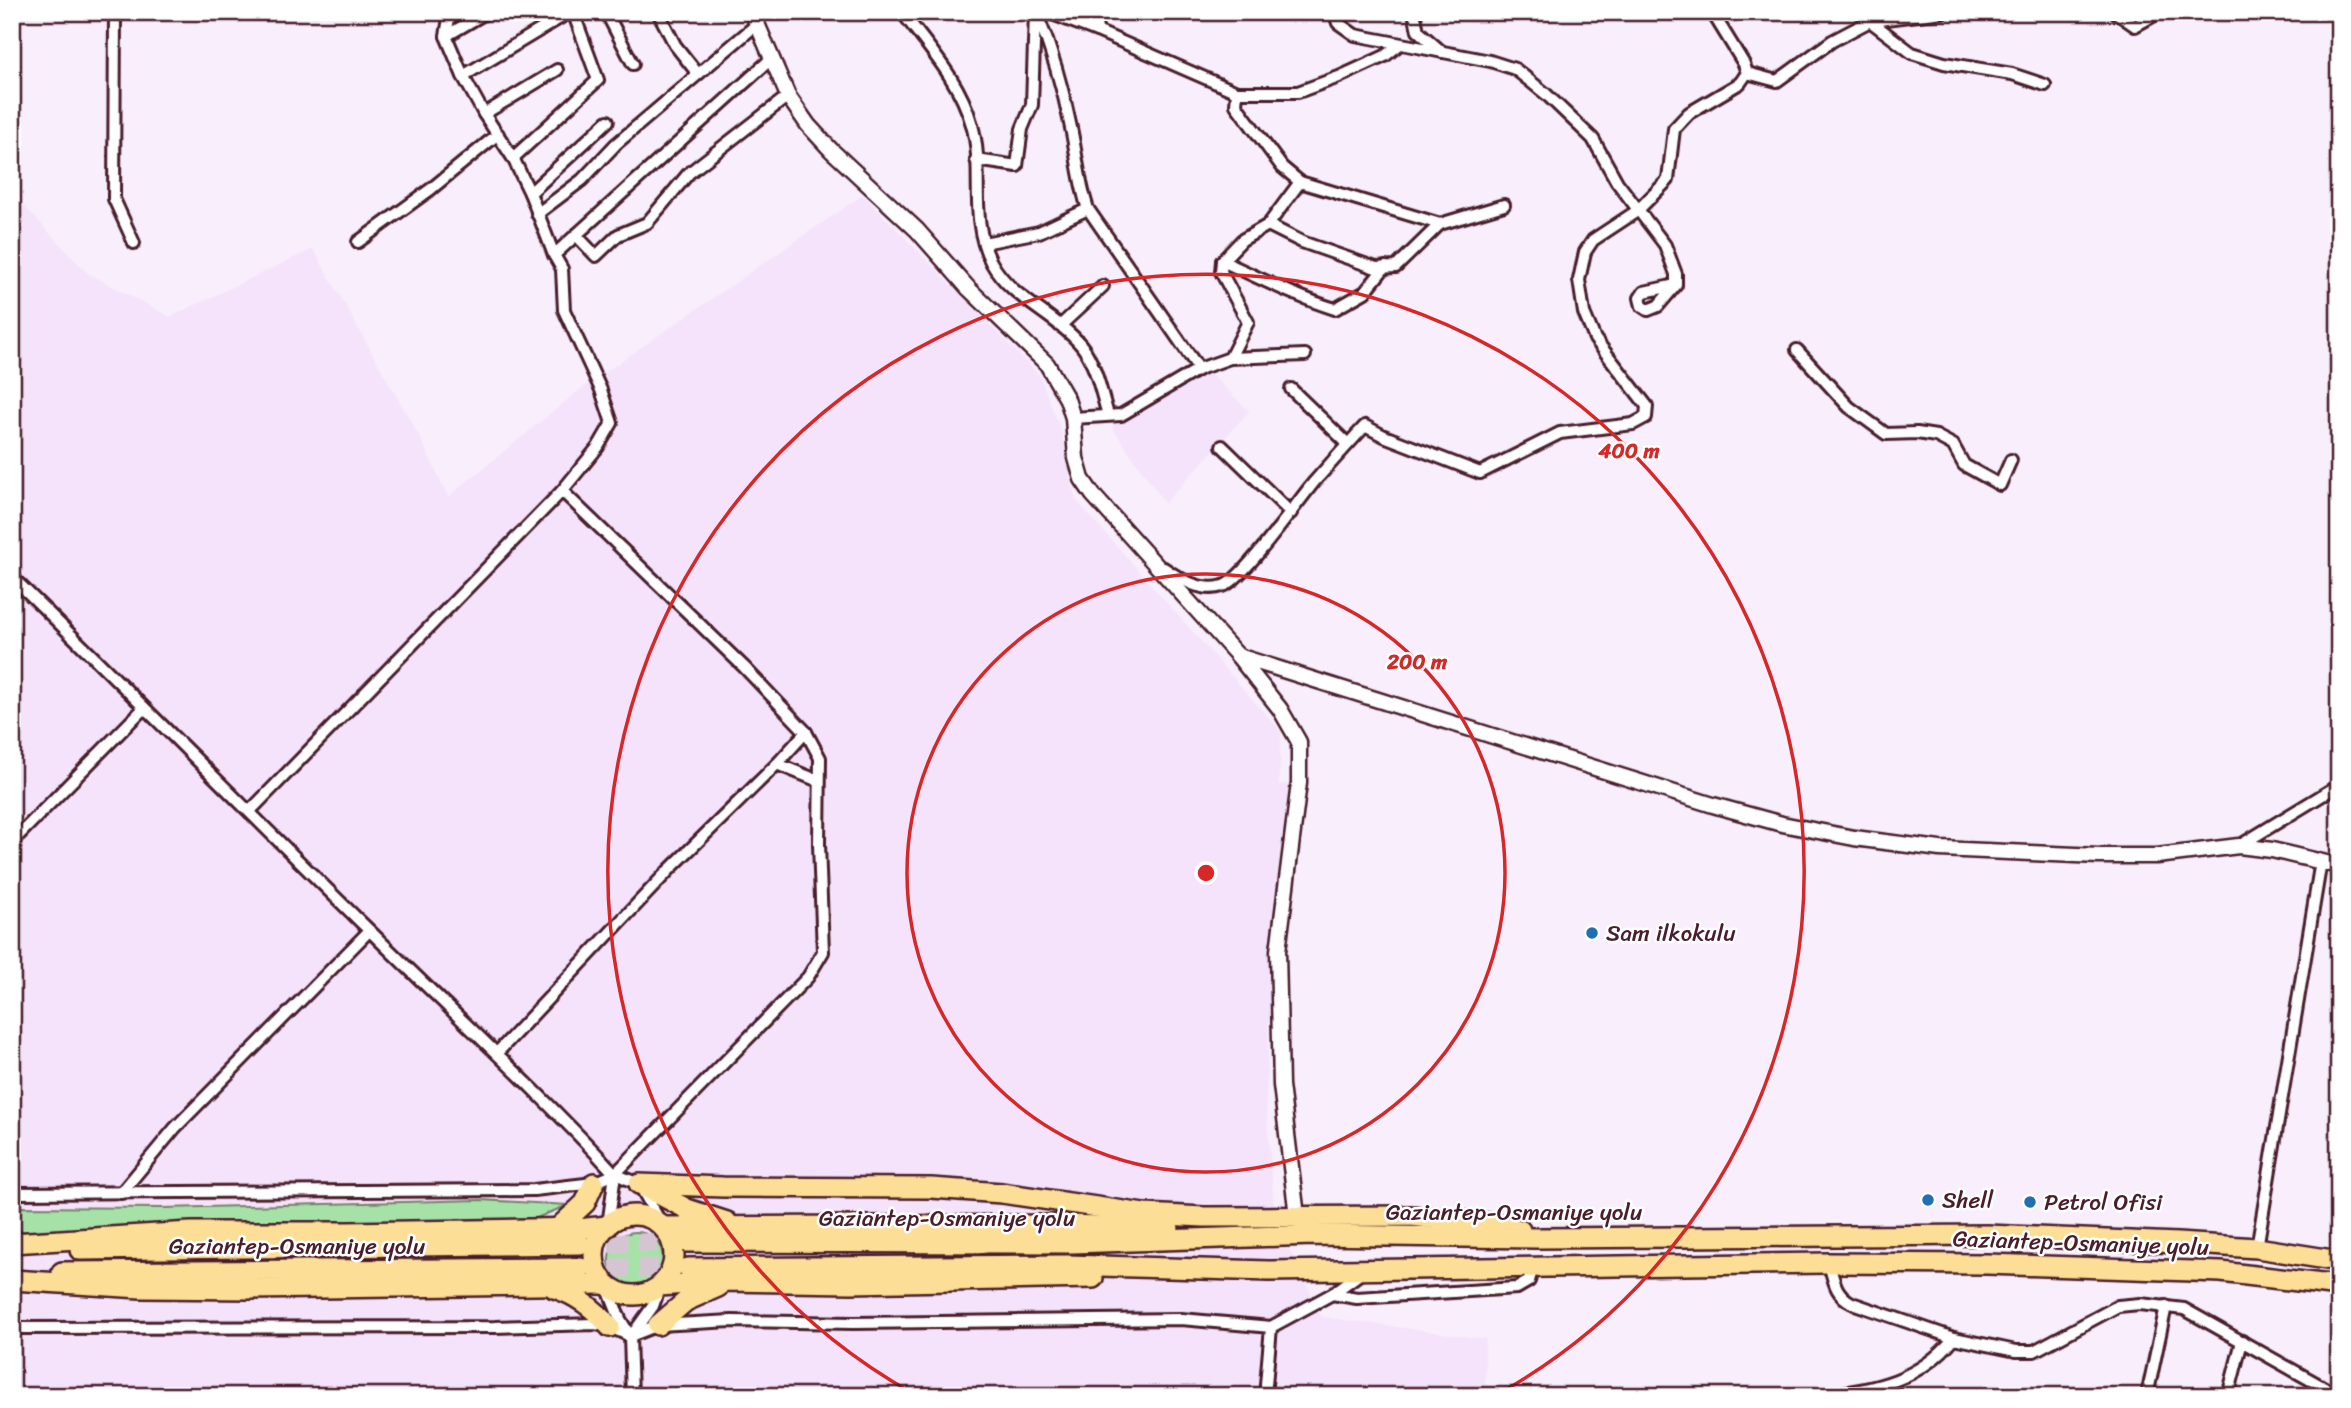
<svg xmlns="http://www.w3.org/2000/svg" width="2351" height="1408" viewBox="0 0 2351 1408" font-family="Sriracha,sans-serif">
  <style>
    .built { fill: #f4e3fa }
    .green { fill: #a6e2a8; stroke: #78806a; stroke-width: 2 }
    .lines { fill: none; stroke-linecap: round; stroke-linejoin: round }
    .trunk-tunnel { stroke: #d5c5d2; stroke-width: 19; stroke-dasharray: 19 10; stroke-linecap: butt }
    .minor-casing { stroke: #4a1f2b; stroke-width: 16 }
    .tertiary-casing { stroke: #4a1f2b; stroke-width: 19 }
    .trunk-casing { stroke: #4a1f2b; stroke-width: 24 }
    .minor { stroke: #fff; stroke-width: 10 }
    .tertiary { stroke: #fff; stroke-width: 14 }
    .trunk { stroke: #fcde96; stroke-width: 19 }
    .ring { fill: none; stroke: #d62828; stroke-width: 3.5 }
    .poi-dot { fill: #1f6fb2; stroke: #fff; stroke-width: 2.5 }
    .labels { text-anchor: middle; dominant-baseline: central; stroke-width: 5; stroke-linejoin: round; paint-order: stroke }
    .poi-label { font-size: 23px; fill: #4a1f2b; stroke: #fff; text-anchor: start }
    .street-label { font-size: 23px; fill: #4a1f2b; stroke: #fff }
    .centre { fill: #d62828; stroke: #fff; stroke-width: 3.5 }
    .ring-label { font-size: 21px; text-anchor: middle; font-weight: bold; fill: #d62828; stroke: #fff; stroke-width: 5; stroke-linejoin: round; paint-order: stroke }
  </style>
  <rect width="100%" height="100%" fill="#f8eefc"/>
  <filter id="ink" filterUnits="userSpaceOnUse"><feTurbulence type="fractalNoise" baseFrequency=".0143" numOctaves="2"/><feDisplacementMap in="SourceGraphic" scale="14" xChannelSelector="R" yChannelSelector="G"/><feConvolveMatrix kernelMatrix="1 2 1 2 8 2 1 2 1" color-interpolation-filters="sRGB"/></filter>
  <g filter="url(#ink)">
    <!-- built -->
    <g class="built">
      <path d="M12,193L87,273L170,317L313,249L419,436L448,497L581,389L863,195L1039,375L1061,431L1075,499L1281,732L1279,784L1289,785L1270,991L1266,1101L1274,1211L1271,1212L1322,1317L1485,1339V1396H12Z"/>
      <path d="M1200,364L1249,411L1165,503L1112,427L1130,409Z"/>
    </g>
    <!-- green -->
    <g class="green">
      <path d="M481,1200L568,1205L534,1219L139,1227L12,1232V1207L164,1208Z"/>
      <circle cx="636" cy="1259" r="27"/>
    </g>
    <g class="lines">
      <!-- trunk-tunnel -->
      <g class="trunk-tunnel">
        <path d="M580,1244L687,1242"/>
        <path d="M581,1268H688"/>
      </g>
      <!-- minor casing -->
      <g class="minor-casing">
        <g id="minor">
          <path d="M115,12L114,199L134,243"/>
          <path d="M606,12L633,64"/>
          <path d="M658,12L675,45L698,74"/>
          <path d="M902,12C929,48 960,81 972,125C985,171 968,216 991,262C1011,299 1055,314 1081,345C1096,364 1101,392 1108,415"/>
          <path d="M1036,12C1052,50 1063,88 1071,128C1077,156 1079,183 1088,209L1199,369"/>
          <path d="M1047,12L1097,31L1237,92H1298L1339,77L1385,56L1400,44"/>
          <path d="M1095,12L1097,31"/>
          <path d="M1334,12L1338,23L1355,35L1490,61L1515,69L1546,94L1593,139L1617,182L1665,245L1676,274V285L1658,306L1648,310L1642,306L1640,298L1644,292L1676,285"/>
          <path d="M1414,12L1418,31L1442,52"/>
          <path d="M2115,12L2135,26L2160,12"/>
          <path d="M1870,21L1912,53L1944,63L2012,74L2045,85"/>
          <path d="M446,36L487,12"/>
          <path d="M1747,73L1777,81L1832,41L1870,21L1943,12"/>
          <path d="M463,76L570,12"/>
          <path d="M1237,92L1236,105L1282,167L1300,182L1440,224"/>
          <path d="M484,114L557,70"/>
          <path d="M513,158L598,80L573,12"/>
          <path d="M976,160L1017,166L1022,129L1032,105L1035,13"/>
          <path d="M530,193L608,121"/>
          <path d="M537,214L582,180L616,144L756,25"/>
          <path d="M1268,225L1302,242L1376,268L1396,267L1440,224L1504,205"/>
          <path d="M576,235L596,256L618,235L647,223L689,173L788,96"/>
          <path d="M358,242L431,189L498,134"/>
          <path d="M984,243L1039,232L1088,209"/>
          <path d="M554,255L771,59"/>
          <path d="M1222,261C1260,278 1296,297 1335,309L1365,292L1385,267"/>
          <path d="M1060,326L1103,286"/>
          <path d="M1797,350L1849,407L1886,434L1917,433L1936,436L1953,445L1964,465L2000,485L2011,460"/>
          <path d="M1230,358L1305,355"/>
          <path d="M1291,389L1348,444"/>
          <path d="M1073,418L1121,415L1199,369L1230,358L1248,322L1221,272L1222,261L1242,240L1268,225L1300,182"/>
          <path d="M1222,446L1291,513"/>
          <path d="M562,491L744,667L806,732L820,758L819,844L823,952L808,977L615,1174L608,1226"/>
          <path d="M1164,568C1180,579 1202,593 1223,586C1243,580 1298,501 1314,482C1331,463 1348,444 1365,426L1384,436L1480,473L1560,433L1633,424L1646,417L1647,406L1595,339L1584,313L1579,280L1585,252L1593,240L1637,211L1668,180L1674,129L1689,113L1740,83L1747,73L1744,64L1712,12"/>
          <path d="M12,577C132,694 250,814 370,931C452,1012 537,1089 615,1174"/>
          <path d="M777,764L819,781"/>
          <path d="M250,811L562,491L598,447L612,423L601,390L564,310L562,269L554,255L530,193L513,158L484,114L463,76L446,36L450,12"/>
          <path d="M12,842L144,708"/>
          <path d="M2239,846L2339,785"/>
          <path d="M497,1053L669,870L777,764L806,732"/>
          <path d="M12,1193L534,1190L594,1183L615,1174L639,1184L663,1227"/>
          <path d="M121,1193L175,1128L369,931"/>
          <path d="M2257,1248L2321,861"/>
          <path d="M1829,1263C1834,1281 1835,1294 1852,1303L1954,1338"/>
          <path d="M606,1284L620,1319L630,1336L632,1396"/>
          <path d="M1332,1294L1357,1298L1517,1288L1529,1281L1533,1267"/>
          <path d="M1271,1327L1332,1294L1361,1273"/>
          <path d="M12,1328L495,1327L595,1324L610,1327L630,1336L658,1325L732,1321L853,1323L1181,1319L1271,1327L1265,1396"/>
          <path d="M635,1331L653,1306L660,1286"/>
          <path d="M1824,1396C1877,1388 1919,1381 1954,1338L2016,1351H2034L2118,1306L2140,1304L2184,1309L2339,1396"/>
          <path d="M2147,1396L2166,1306"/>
          <path d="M2228,1396L2242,1341"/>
        </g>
      </g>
      <!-- tertiary casing -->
      <g class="tertiary-casing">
        <g id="tertiary">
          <path d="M752,12L788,96L808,125L831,150L917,230L969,289L1047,364L1067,399L1073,418L1076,458L1082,479L1093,495L1238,656L1280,709L1299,742V783L1278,951L1281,1085L1297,1216"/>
          <path d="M1238,656L1713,805L1782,824L1854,838L1940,849L2099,856H2157L2239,846L2272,850L2339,866"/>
        </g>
      </g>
      <!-- trunk casing -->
      <g class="trunk-casing">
        <g id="trunk">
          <path d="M639,1184L723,1187L931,1188L1002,1193L1144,1214L1204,1217L1410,1216L1496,1224L1520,1230"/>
          <path d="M645,1187L687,1209L727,1222"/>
          <circle cx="634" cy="1255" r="40"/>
          <path d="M663,1227L1066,1225L1169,1228"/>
          <path d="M558,1228L585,1203L594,1183"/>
          <path d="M687,1242L1072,1243L1313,1235L1536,1238L1987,1235L2178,1243L2257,1248L2339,1261"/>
          <path d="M12,1243L191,1232H347L587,1228L608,1226"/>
          <path d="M80,1250L580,1244"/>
          <path d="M688,1268L1067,1265L1269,1271L1829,1263L1987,1264L2221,1272L2339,1286"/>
          <path d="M62,1272L581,1268"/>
          <path d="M12,1280L141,1288L250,1289L606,1284"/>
          <path d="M660,1286L724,1281L851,1283L1093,1278"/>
          <path d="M554,1288C577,1295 595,1309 610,1327"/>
          <path d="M658,1325L686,1301L718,1287"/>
        </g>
      </g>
      <!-- minor -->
      <use href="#minor" class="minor"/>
      <!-- tertiary -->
      <use href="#tertiary" class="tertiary"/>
      <!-- trunk -->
      <use href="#trunk" class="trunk"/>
    </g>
  </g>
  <!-- distance rings -->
  <g class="ring">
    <circle cx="1206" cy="873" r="299"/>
    <path d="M912 1393A598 598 0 1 1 1500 1393"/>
  </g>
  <!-- markers -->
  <g class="poi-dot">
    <circle cx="1592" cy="933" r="7"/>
    <circle cx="1928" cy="1200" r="7"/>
    <circle cx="2030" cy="1202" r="7"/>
  </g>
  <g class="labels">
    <!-- poi labels -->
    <g class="poi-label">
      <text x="1606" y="933">Sam ilkokulu</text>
      <text x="1942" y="1200">Shell</text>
      <text x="2044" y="1202">Petrol Ofisi</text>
    </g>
    <!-- street labels -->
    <g class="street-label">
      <text x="1514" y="1212">Gaziantep-Osmaniye yolu</text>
      <text x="947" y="1218">Gaziantep-Osmaniye yolu</text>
      <text transform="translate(2081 1243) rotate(2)">Gaziantep-Osmaniye yolu</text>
      <text x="297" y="1246">Gaziantep-Osmaniye yolu</text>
    </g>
  </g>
  <circle cx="1206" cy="873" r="10" class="centre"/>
  <g class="ring-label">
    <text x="1629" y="458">400 m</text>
    <text x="1417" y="669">200 m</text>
  </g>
  <!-- margin -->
  <rect width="2351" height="1408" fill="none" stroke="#fff" stroke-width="42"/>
  <rect x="21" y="21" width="2309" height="1366" fill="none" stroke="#4a1f2b" stroke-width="2.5" filter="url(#ink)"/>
</svg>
